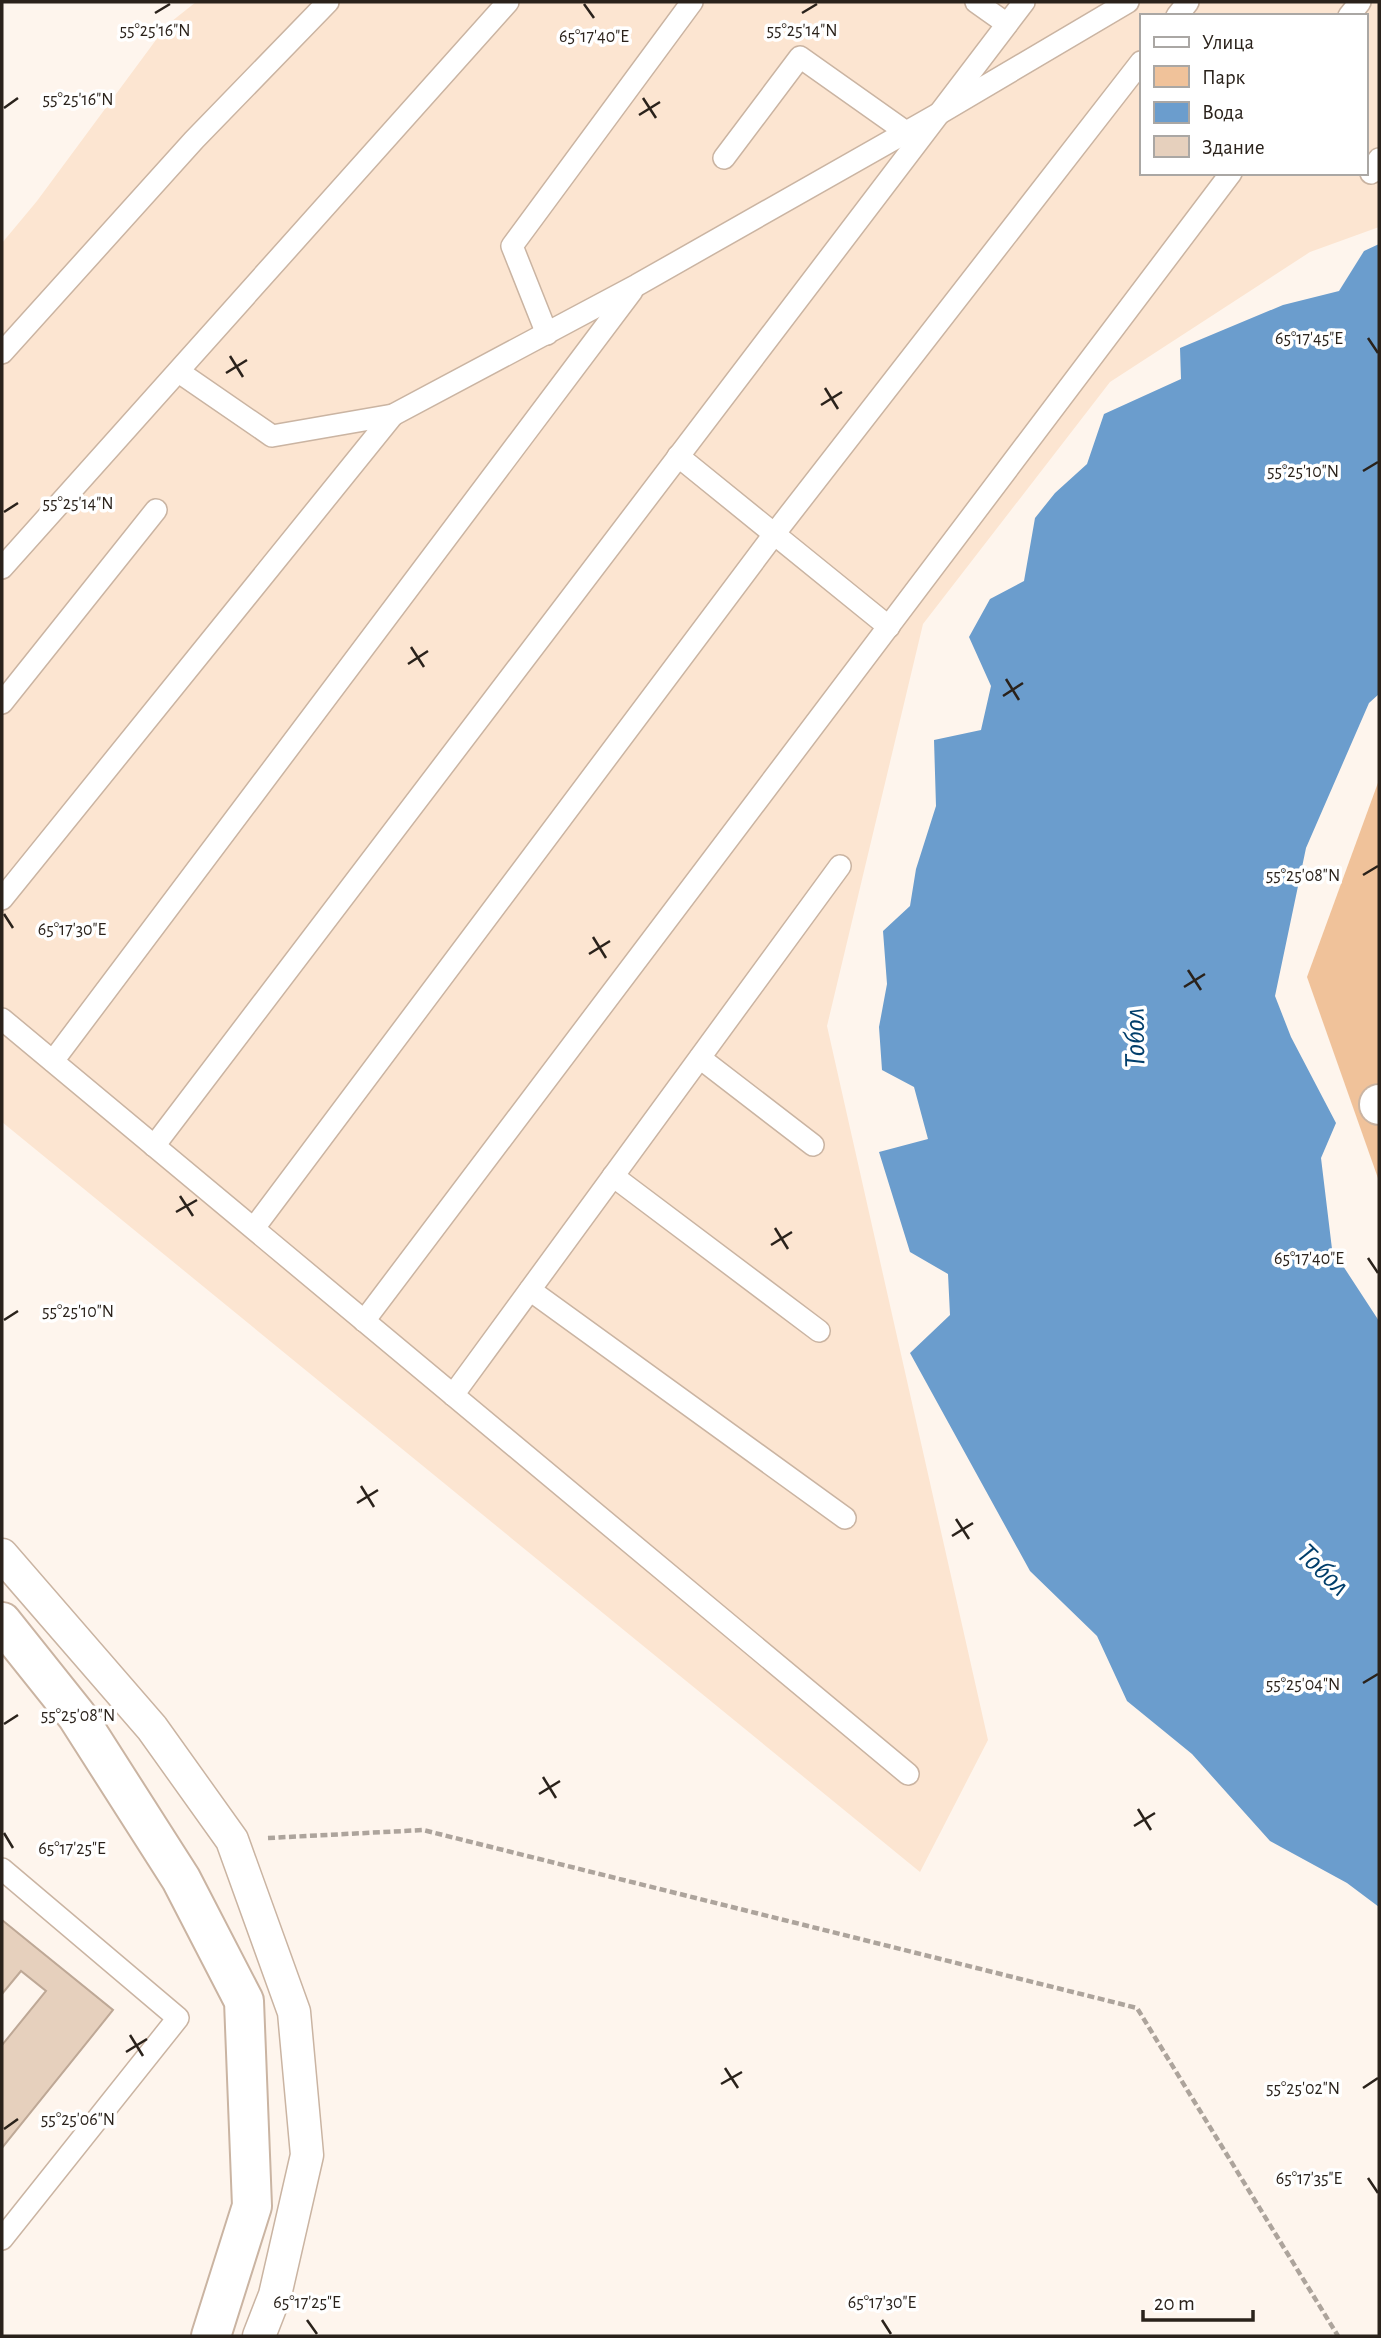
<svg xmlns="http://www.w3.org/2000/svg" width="1381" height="2338" viewBox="0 0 1381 2338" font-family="'Alegreya Sans',sans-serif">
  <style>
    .built { fill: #fce5d1; fill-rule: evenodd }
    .green { fill: #f0c29a }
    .water { fill: #6b9dcd }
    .building { fill: #e6d0bd; stroke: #bea896; stroke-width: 2 }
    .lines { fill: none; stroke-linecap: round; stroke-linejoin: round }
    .service-casing { stroke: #cab4a2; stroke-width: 24 }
    .pedestrian-casing { stroke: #cab4a2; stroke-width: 35 }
    .minor-casing { stroke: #cab4a2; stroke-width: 42 }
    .path { stroke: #ada49c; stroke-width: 4.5; stroke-dasharray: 7 3.5; stroke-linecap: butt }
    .service { stroke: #fff; stroke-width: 21 }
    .pedestrian { stroke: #fff; stroke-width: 32 }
    .minor { stroke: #fff; stroke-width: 38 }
    .ticks { fill: none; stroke: #2a221b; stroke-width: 2.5 }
    .labels { text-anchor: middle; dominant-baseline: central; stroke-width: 7; stroke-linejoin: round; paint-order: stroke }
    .water-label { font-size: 30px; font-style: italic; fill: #003e6b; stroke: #fff }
    .ticks-label { font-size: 18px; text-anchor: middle; fill: #2a221b; stroke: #fff; stroke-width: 7; stroke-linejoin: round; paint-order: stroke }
  </style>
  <rect width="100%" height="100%" fill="#fef5ed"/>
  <!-- built -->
  <path class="built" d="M196,2H1379V227L1310,252L1110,382L923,624L827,1026L988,1740L920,1872L2,1122V243L37,201L167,25ZM1141,16H1365V173H1141Z"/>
  <!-- green -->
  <path class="green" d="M1379,780V1181L1307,977Z"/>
  <!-- water -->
  <path class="water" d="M1379,244V694L1369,703L1306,848L1275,996L1291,1037L1336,1123L1321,1158L1332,1249L1379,1321V1907L1347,1883L1270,1841L1192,1754L1127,1701L1097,1636L1030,1571L910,1353L950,1315L948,1274L910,1252L879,1152L928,1139L914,1087L882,1070L879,1027L887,984L883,931L910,906L916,869L936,806L934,740L981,730L991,686L969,637L990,599L1024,581L1035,518L1055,493L1087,464L1104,414L1181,379L1180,348L1283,305L1339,291L1364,251Z"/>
  <!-- building -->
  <path class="building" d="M2,1920L113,2010L2,2148V2045L46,1991L21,1971L2,1994Z"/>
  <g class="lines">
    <!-- service casing -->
    <g class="service-casing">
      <g id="service">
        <path d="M976,2L1007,24"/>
        <path d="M1177,16L1188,2"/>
        <path d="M1349,16L1360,2"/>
        <path d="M724,158L800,57L906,132"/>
        <path d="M1371,173L1379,159"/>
        <path d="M547,334L512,246L692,2"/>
        <path d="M2,353L194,140L328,2"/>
        <path d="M179,372L272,436L393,415L637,285L940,113L1128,2"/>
        <path d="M678,456L889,627"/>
        <path d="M2,568L508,2"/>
        <path d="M2,703L156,510"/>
        <path d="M2,899L393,415"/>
        <path d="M2,1019L908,1774"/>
        <path d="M700,1058L813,1145"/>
        <path d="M53,1061L632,291"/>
        <path d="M154,1146L1024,2"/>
        <path d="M613,1176L819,1331"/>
        <path d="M254,1228L775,533L1141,62"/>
        <path d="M530,1290L845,1518"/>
        <path d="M364,1321L1231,173"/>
        <path d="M453,1395L840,866"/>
        <path d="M2,1869L178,2018L2,2239"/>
      </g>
    </g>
    <!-- pedestrian casing -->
    <g class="pedestrian-casing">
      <path id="pedestrian" d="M2,1555L152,1728L232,1840L294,2012L307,2155L275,2295L259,2336"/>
    </g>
    <!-- minor casing -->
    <g class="minor-casing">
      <g id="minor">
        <path d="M1379,1104V1105"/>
        <path d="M2,1622L77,1716L181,1879L244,2001L252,2206L211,2336"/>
      </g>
    </g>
    <!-- path -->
    <path class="path" d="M268,1838L423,1830L1137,2008L1338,2336"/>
    <!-- service -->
    <use href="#service" class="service"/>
    <!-- pedestrian -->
    <use href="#pedestrian" class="pedestrian"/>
    <!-- minor -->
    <use href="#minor" class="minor"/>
  </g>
  <!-- ticks -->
  <path class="ticks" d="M584,4L594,18M155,13L170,4M802,13L817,4M643,98L656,118M4,108L18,98M639,115L660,102M1368,338L1378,353M230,356L243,377M226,373L247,360M825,388L838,409M821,405L842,392M1363,471L1378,462M4,512L18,503M411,647L424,667M408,664L428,651M1006,679L1019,700M1003,696L1023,683M1363,875L1378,866M4,914L13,928M593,937L606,958M589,954L610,941M1188,970L1201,990M1184,987L1205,974M180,1196L193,1216M176,1212L197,1200M775,1228L788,1249M771,1245L792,1232M1368,1258L1378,1273M4,1320L18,1311M361,1486L374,1507M357,1503L378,1490M956,1519L969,1539M952,1536L973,1523M1363,1683L1378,1674M4,1724L18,1715M543,1777L556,1798M539,1794L560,1781M1138,1809L1151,1830M1134,1826L1155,1813M4,1833L13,1848M130,2035L143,2056M126,2052L147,2039M725,2068L738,2088M721,2084L742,2072M1363,2088L1378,2078M4,2129L18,2119M1368,2178L1378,2193M307,2320L317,2334M882,2320L891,2334"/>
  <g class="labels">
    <!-- water labels -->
    <g class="water-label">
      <text transform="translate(1135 1038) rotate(-91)">Тобол</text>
      <text transform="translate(1323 1570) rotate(44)">Тобол</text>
    </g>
  </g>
  <g class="ticks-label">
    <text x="155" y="36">55°25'16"N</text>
    <text x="802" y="36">55°25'14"N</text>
    <text x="594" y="42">65°17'40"E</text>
    <text x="78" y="105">55°25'16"N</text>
    <text x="1309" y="344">65°17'45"E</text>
    <text x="1303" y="477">55°25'10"N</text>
    <text x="78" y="509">55°25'14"N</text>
    <text x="1303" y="881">55°25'08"N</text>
    <text x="72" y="935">65°17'30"E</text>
    <text x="1309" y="1264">65°17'40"E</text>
    <text x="78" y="1317">55°25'10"N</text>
    <text x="1303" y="1690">55°25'04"N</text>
    <text x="78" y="1721">55°25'08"N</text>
    <text x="72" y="1854">65°17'25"E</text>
    <text x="1303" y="2094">55°25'02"N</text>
    <text x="78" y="2125">55°25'06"N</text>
    <text x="1309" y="2184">65°17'35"E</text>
    <text x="307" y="2308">65°17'25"E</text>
    <text x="882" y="2308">65°17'30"E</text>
  </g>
  <!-- border -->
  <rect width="1381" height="2338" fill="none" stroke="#2a221b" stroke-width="7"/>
  <!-- legend -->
  <rect x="1140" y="14" width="228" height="161" fill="#ffffff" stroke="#aaa7a4" stroke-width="2"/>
  <rect x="1154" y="37" width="35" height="10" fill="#ffffff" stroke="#aaa7a4" stroke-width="2"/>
  <text x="1202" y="49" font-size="21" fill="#2a221b">Улица</text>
  <rect x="1154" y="66" width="35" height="21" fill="#f0c29a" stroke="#aaa7a4" stroke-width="2"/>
  <text x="1202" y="84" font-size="21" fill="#2a221b">Парк</text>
  <rect x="1154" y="102" width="35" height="21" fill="#6b9dcd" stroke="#aaa7a4" stroke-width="2"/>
  <text x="1202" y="119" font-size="21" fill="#2a221b">Вода</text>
  <rect x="1154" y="136" width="35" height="21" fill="#e6d0bd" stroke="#aaa7a4" stroke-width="2"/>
  <text x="1202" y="154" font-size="21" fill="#2a221b">Здание</text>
  <!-- scale -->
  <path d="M1143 2310v10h110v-10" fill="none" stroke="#2a221b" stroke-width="3.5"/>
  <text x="1154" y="2310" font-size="21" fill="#2a221b" stroke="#ffffff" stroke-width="5" paint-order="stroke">20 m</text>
</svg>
